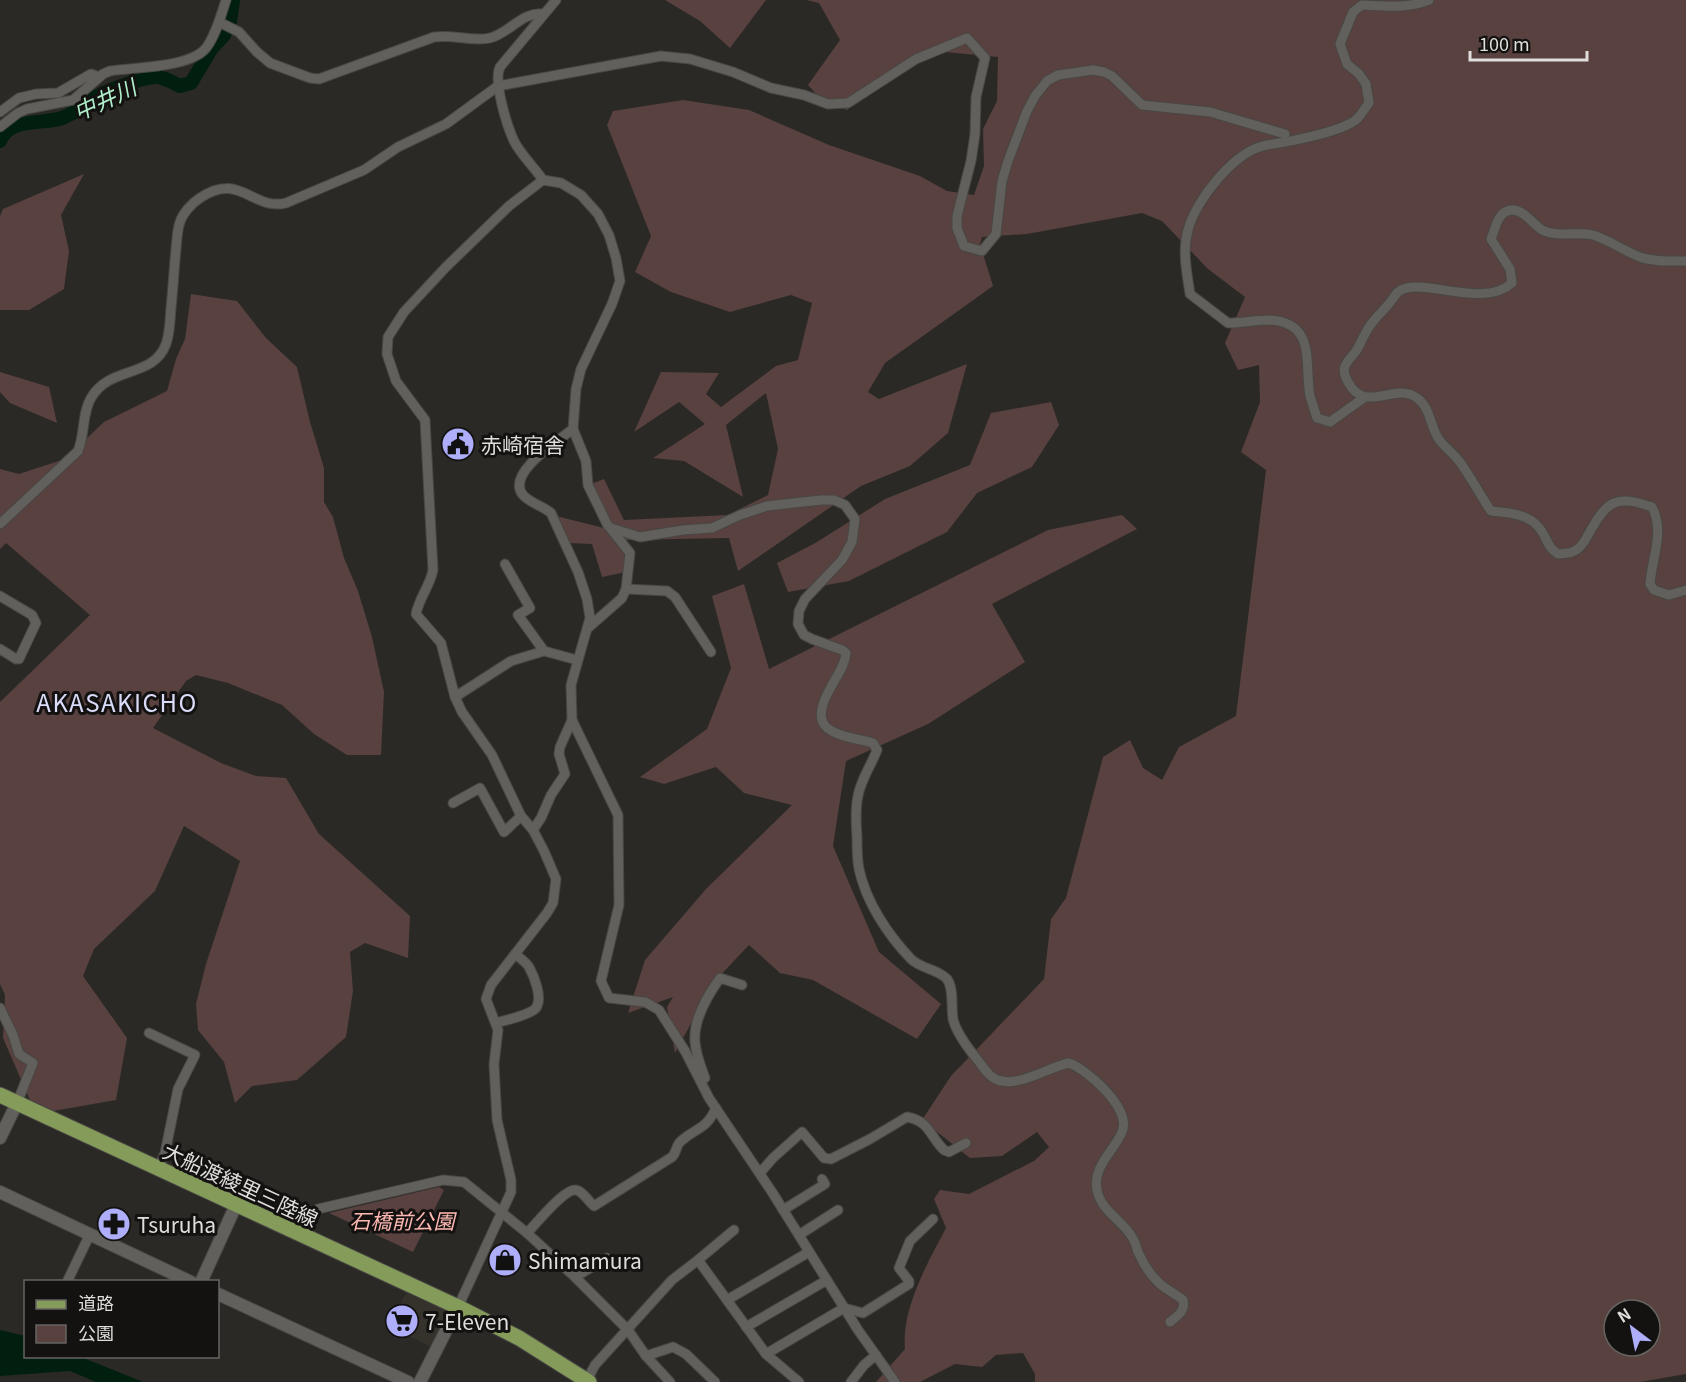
<svg xmlns="http://www.w3.org/2000/svg" width="1686" height="1382" viewBox="0 0 1686 1382" font-family="Georgia,'Noto Sans JP',serif">
  <style>
    .built { fill: #34322a }
    .green { fill: #58413f; fill-rule: evenodd }
    .water { fill: #001f0f }
    .lines { fill: none; stroke-linecap: round; stroke-linejoin: round }
    .river { stroke: #001f0f; stroke-width: 14 }
    .minor-casing { stroke: #484744; stroke-width: 11 }
    .tertiary-casing { stroke: #484744; stroke-width: 14 }
    .primary-casing { stroke: #484744; stroke-width: 17 }
    .minor { stroke: #61605c; stroke-width: 9 }
    .tertiary { stroke: #61605c; stroke-width: 12 }
    .primary { stroke: #859b5a; stroke-width: 15 }
    .labels { text-anchor: middle; dominant-baseline: central; stroke-width: 6; stroke-linejoin: round; paint-order: stroke }
    .poi-label { font-size: 21px; fill: #dfdedc; stroke: #131211; text-anchor: start }
    .street-label { font-size: 21px; fill: #dfdedc; stroke: #131211 }
    .park-label { font-size: 21px; font-style: italic; fill: #feb8b2; stroke: #131211 }
    .water-label { font-size: 22px; font-style: italic; fill: #afefcb; stroke: #131211 }
    .quarter-label { font-size: 24px; letter-spacing: 1.5px; fill: #dadbf8; stroke: #131211 }
  </style>
  <rect width="100%" height="100%" fill="#2a2926"/>
  <!-- built -->
  <path class="built" d="M406,1293L448,1311L450,1314L433,1348L389,1326Z"/>
  <!-- green -->
  <g class="green">
    <path d="M665,0H766L730,48L700,21Z"/>
    <path d="M806,0H1686V1374L1640,1382H1035V1374L1023,1353L996,1355L982,1367L955,1364L920,1382H876L905,1349C901,1309 928,1262 946,1228L934,1199L940,1190L969,1194L1034,1161L1049,1147L1037,1132L1002,1156L970,1158L922,1120L951,1076L1044,979L1051,919L1066,898L1103,757L1130,740L1143,768L1162,780L1179,747L1236,716L1266,470L1241,452L1260,402L1259,365L1238,370L1225,343L1245,297L1208,269L1162,221L1142,213L1027,234L982,237L980,244L993,286L885,363L868,392L879,399L967,364L948,433L910,466L861,486L738,571L729,538L623,540L626,572L602,577L592,544L568,543L556,516L608,529L588,485L604,479L624,520L728,515L768,495L778,449L766,393L726,425L743,497L684,461L653,458L705,424L679,402L634,432L661,372L719,373L706,394L721,407L776,366L798,360L812,303L791,295L730,312L671,292L635,272L651,236L607,125L613,111L683,100L749,110L829,145L920,176L947,191L974,195L984,166L983,129L997,101L998,57L945,52L889,74L847,110L817,95L808,85L840,40L819,3ZM1614,1310H1650V1346H1614Z"/>
    <path d="M84,174L61,215L69,251L64,289L29,310H0V216L3,209Z"/>
    <path d="M191,294L237,301L266,338L297,367L310,422L324,468V502L333,517L344,558L358,591L372,637L384,692L381,755H347L314,734L282,705L228,683L196,675L186,681L153,728L221,763L256,776L286,778L319,834L410,916L408,958L365,943L350,952L353,991L346,1037L297,1080L252,1086L235,1103L224,1062L198,1030L196,1004L206,964L240,861L184,826L155,891L94,949L83,976L127,1038L116,1100L36,1114L3,1038L5,995L0,984V702L90,615L6,543L0,549V469L19,474L65,459L104,422L167,391L176,359L185,339Z"/>
    <path d="M0,372L49,387L57,423L10,403L0,392Z"/>
    <path d="M1051,402L1059,425L1032,467L977,493L947,532L849,581L788,592L777,563L817,542L885,499L970,465L991,413Z"/>
    <path d="M1122,515L1137,529L992,604L1025,662L928,724L846,761L833,846L879,952L941,1004L917,1039L813,980L780,973L749,945L713,983L675,1053L667,1007L673,997L628,1013L645,960L706,889L792,805L744,793L716,767L664,784L640,777L707,729L731,668L712,596L744,584L769,669L1048,530Z"/>
    <path d="M439,1187L444,1190L413,1252L329,1213Z"/>
  </g>
  <!-- water -->
  <path class="water" d="M0,1330L25,1336L26,1356L81,1357L143,1382H96L70,1371L0,1376Z"/>
  <g class="lines">
    <!-- river -->
    <path class="river" d="M0,141C10,117 41,125 62,118C74,114 83,106 93,99C104,91 142,78 154,77C163,76 173,83 180,86L191,83L212,48L224,35L230,22L233,0"/>
    <!-- minor casing -->
    <g class="minor-casing">
      <g id="minor">
        <path d="M556,0L500,67C493,81 507,126 514,141C521,155 534,167 543,180L561,183L581,195L598,214L609,235L616,258L620,281L612,304L581,369L576,389L573,429L586,461L588,485L607,524L630,553L626,589L622,598L589,627"/>
        <path d="M219,22L239,32L257,52L270,63L310,78L319,79L434,37C453,34 473,42 490,38C510,33 522,11 544,14"/>
        <path d="M0,112L19,98L36,94L58,93L91,74L99,77"/>
        <path d="M0,127L18,113L27,109L73,100L103,74L110,71C134,67 190,68 206,48C216,35 221,15 226,0"/>
        <path d="M1686,261C1671,261 1654,262 1640,257C1624,251 1609,240 1593,235C1577,231 1558,238 1542,230C1532,224 1521,205 1507,211C1497,215 1495,230 1491,239L1510,269L1512,283C1482,310 1419,275 1398,292C1394,296 1391,302 1387,306C1382,312 1376,317 1372,323C1365,331 1362,342 1356,351C1348,362 1339,366 1348,382C1365,415 1395,381 1417,398C1430,407 1430,425 1438,438C1443,446 1453,453 1459,461C1471,477 1480,495 1491,511C1512,513 1533,514 1544,535C1548,543 1550,549 1558,554C1562,553 1568,554 1572,552C1579,550 1585,541 1588,535C1607,501 1615,494 1652,507C1665,532 1652,557 1650,584L1654,590L1669,595L1686,590"/>
        <path d="M1365,397L1330,422L1317,418C1315,411 1312,403 1310,396C1304,364 1317,323 1270,320C1256,320 1242,323 1228,323L1190,294C1187,273 1182,252 1188,230C1195,201 1235,150 1267,145C1287,142 1344,132 1358,118C1362,113 1366,107 1369,103L1366,84L1359,74L1347,64L1340,44L1353,12L1362,5C1385,6 1407,9 1429,0"/>
        <path d="M573,429C559,440 505,474 523,495C530,503 543,506 551,513L578,572L587,599L590,618L571,685L572,720L618,815L619,905L601,981L609,998L645,1002L659,1010L685,1051L709,1098L772,1192L858,1330L895,1382"/>
        <path d="M0,524L78,451C85,434 82,413 91,398C110,365 153,379 166,344C170,333 170,320 171,308C173,289 174,269 176,249C177,240 177,230 180,222C183,213 192,203 200,198C240,171 252,211 286,203L364,170L398,147L446,124L498,86L661,56L690,59L733,72L771,88L804,95L828,104L848,103L916,59L967,38L985,58L976,97L975,134L971,161L957,216V228L964,246L982,251L996,234L1002,181L1008,161L1027,111L1035,96L1047,81L1058,75L1093,70L1104,72L1112,76L1142,105L1210,112L1285,134"/>
        <path d="M611,528L640,537L683,530L712,528L740,515L767,506L821,500H834L845,505L855,519L852,542L842,560L805,599L799,611L798,624L804,635L812,639L842,650L846,653C845,666 837,675 831,687C804,733 837,734 873,743L877,750C871,766 861,779 858,796C855,809 856,824 857,837C857,848 857,859 859,869C866,902 888,935 911,959C921,969 938,969 947,979C954,988 951,1007 953,1019C956,1032 968,1048 976,1058C981,1064 985,1071 991,1076C1011,1093 1047,1067 1069,1063C1088,1070 1132,1109 1122,1132C1114,1151 1092,1167 1097,1190C1101,1211 1122,1220 1132,1237C1136,1242 1136,1249 1139,1254C1143,1263 1150,1274 1157,1281C1164,1289 1175,1293 1183,1300C1186,1311 1177,1316 1170,1322"/>
        <path d="M505,564L530,608L518,615L544,651"/>
        <path d="M626,589L667,591L675,597L711,652"/>
        <path d="M0,596L32,615L36,623L19,659H16L0,649"/>
        <path d="M455,697L511,661L544,651L577,660"/>
        <path d="M453,803L480,788L504,832L521,816"/>
        <path d="M533,830L541,818L551,795L565,774L559,754L560,747L572,720"/>
        <path d="M0,1008L13,1035L19,1054L33,1063L17,1103"/>
        <path d="M496,1023C506,1020 530,1015 536,1008C543,998 534,976 529,967C526,962 520,958 515,954"/>
        <path d="M149,1033L195,1055L178,1089L165,1153L158,1169"/>
        <path d="M705,1078C701,1067 696,1055 695,1042C693,1019 708,995 720,978L742,985"/>
        <path d="M760,1173L773,1158L802,1132L824,1158L831,1159L870,1139L907,1117C930,1121 930,1137 944,1150L949,1152L966,1143"/>
        <path d="M783,1210L825,1184L822,1179"/>
        <path d="M288,1229L297,1220L318,1209L443,1180L464,1182L527,1233L575,1277L628,1330L646,1356L670,1382"/>
        <path d="M527,1233C536,1224 563,1190 575,1190C582,1190 589,1202 594,1206L672,1157C677,1152 676,1145 681,1141C697,1127 706,1130 716,1108"/>
        <path d="M799,1235L838,1210"/>
        <path d="M698,1260L734,1230"/>
        <path d="M575,1277L607,1258"/>
        <path d="M67,1282L90,1234"/>
        <path d="M727,1300L809,1252"/>
        <path d="M458,1307L511,1192V1180L497,1120L494,1064L498,1030L486,999L491,985L547,913L553,903L556,879L544,851L533,830L521,816L492,755L462,712L455,697L441,643L416,614C419,598 430,586 433,570L425,420L396,381L387,354L388,337L404,312L446,267L509,206L543,180"/>
        <path d="M746,1327L827,1280"/>
        <path d="M766,1354L844,1308L863,1313L909,1284V1281L899,1268L910,1241L933,1219"/>
        <path d="M646,1356L673,1347L686,1354L715,1382"/>
        <path d="M586,1382L595,1365L672,1280L698,1260L766,1354L799,1382"/>
        <path d="M851,1382L864,1365L876,1355"/>
      </g>
    </g>
    <!-- tertiary casing -->
    <g class="tertiary-casing">
      <g id="tertiary">
        <path d="M0,1138L17,1103"/>
        <path d="M0,1192L191,1282"/>
        <path d="M201,1282L236,1205"/>
        <path d="M218,1294L408,1382"/>
        <path d="M420,1382L458,1307"/>
      </g>
    </g>
    <!-- primary casing -->
    <g class="primary-casing">
      <path id="primary" d="M0,1095L458,1307L519,1338L589,1382"/>
    </g>
    <!-- minor -->
    <use href="#minor" class="minor"/>
    <!-- tertiary -->
    <use href="#tertiary" class="tertiary"/>
    <!-- primary -->
    <use href="#primary" class="primary"/>
  </g>
  <!-- icons -->
  <defs>
    <g id="civic-disc" transform="scale(1.725)"><circle r="9.5" fill="#aeaefa" stroke="#131211"/><path d="M-.6-6.5H3V-4.5H.6V-3L4-1V1h2V6H-6V1h2V-1L-.6-3ZM-1.2 2.5V6h2.4V2.5Z" fill="#111"/></g>
    <g id="pharmacy-disc" transform="scale(1.725)"><circle r="9.5" fill="#aeaefa" stroke="#131211"/><path d="M-2-6h4v4h4v4h-4v4h-4v-4h-4v-4h4Z" fill="#111"/></g>
    <g id="shop-disc" transform="scale(1.725)"><circle r="9.5" fill="#aeaefa" stroke="#131211"/><path d="M-5-2.5h2.3a2.7 3.5 0 0 1 5.4 0H5L5.5 6h-11ZM-1.5-2.5h3a1.5 2.3 0 0 0-3 0Z" fill="#111"/></g>
    <g id="supermarket-disc" transform="scale(1.725)"><circle r="9.5" fill="#aeaefa" stroke="#131211"/><path d="M-6-5.5h2.5l.6 2H6L4.5 2H-2.5L-4.4-4H-6ZM-1.5 3.2a1.3 1.3 0 1 0 .1 0ZM3 3.2a1.3 1.3 0 1 0 .1 0Z" fill="#111"/></g>
  </defs>
  <g fill-rule="evenodd">
    <use href="#civic-disc" x="458" y="444"/>
    <use href="#pharmacy-disc" x="114" y="1224"/>
    <use href="#shop-disc" x="505" y="1260"/>
    <use href="#supermarket-disc" x="402" y="1321"/>
  </g>
  <g class="labels">
    <!-- poi labels -->
    <g class="poi-label">
      <text x="481" y="444">赤崎宿舎</text>
      <text x="137" y="1224">Tsuruha</text>
      <text x="528" y="1260">Shimamura</text>
      <text x="425" y="1321">7-Eleven</text>
    </g>
    <!-- street labels -->
    <g class="street-label">
      <text transform="translate(241 1184) rotate(25)">大船渡綾里三陸線</text>
    </g>
    <!-- park labels -->
    <g class="park-label">
      <text x="402" y="1220">石橋前公園</text>
    </g>
    <!-- water labels -->
    <g class="water-label">
      <text transform="translate(104 98) rotate(-25)">中井川</text>
    </g>
    <!-- quarter labels -->
    <g class="quarter-label">
      <text x="117" y="701">AKASAKICHO</text>
    </g>
  </g>
  <!-- legend -->
  <rect x="24" y="1280" width="195" height="78" fill="#131211" stroke="#656462" stroke-width="1.5"/>
  <rect x="36" y="1300" width="30" height="9" fill="#859b5a" stroke="#656462" stroke-width="1.5"/>
  <text x="78" y="1310" font-size="18" fill="#dfdedc">道路</text>
  <rect x="36" y="1325" width="30" height="18" fill="#58413f" stroke="#656462" stroke-width="1.5"/>
  <text x="78" y="1340" font-size="18" fill="#dfdedc">公園</text>
  <!-- north arrow -->
  <g transform="translate(1632 1328) rotate(328)"><circle r="28" fill="#131211" stroke="#656462" stroke-width="1.5"/>
  <path d="M0-4.5L10 22L0 15L-10 22Z" fill="#aeaefa"/>
  <text y="-9" font-size="16" font-weight="bold" text-anchor="middle" fill="#dfdedc">N</text>
  </g>
  <!-- scale -->
  <path d="M1470 51v9h117v-9" fill="none" stroke="#dfdedc" stroke-width="3"/>
  <text x="1479" y="51" font-size="18" fill="#dfdedc" stroke="#131211" stroke-width="4.5" paint-order="stroke">100 m</text>
</svg>
